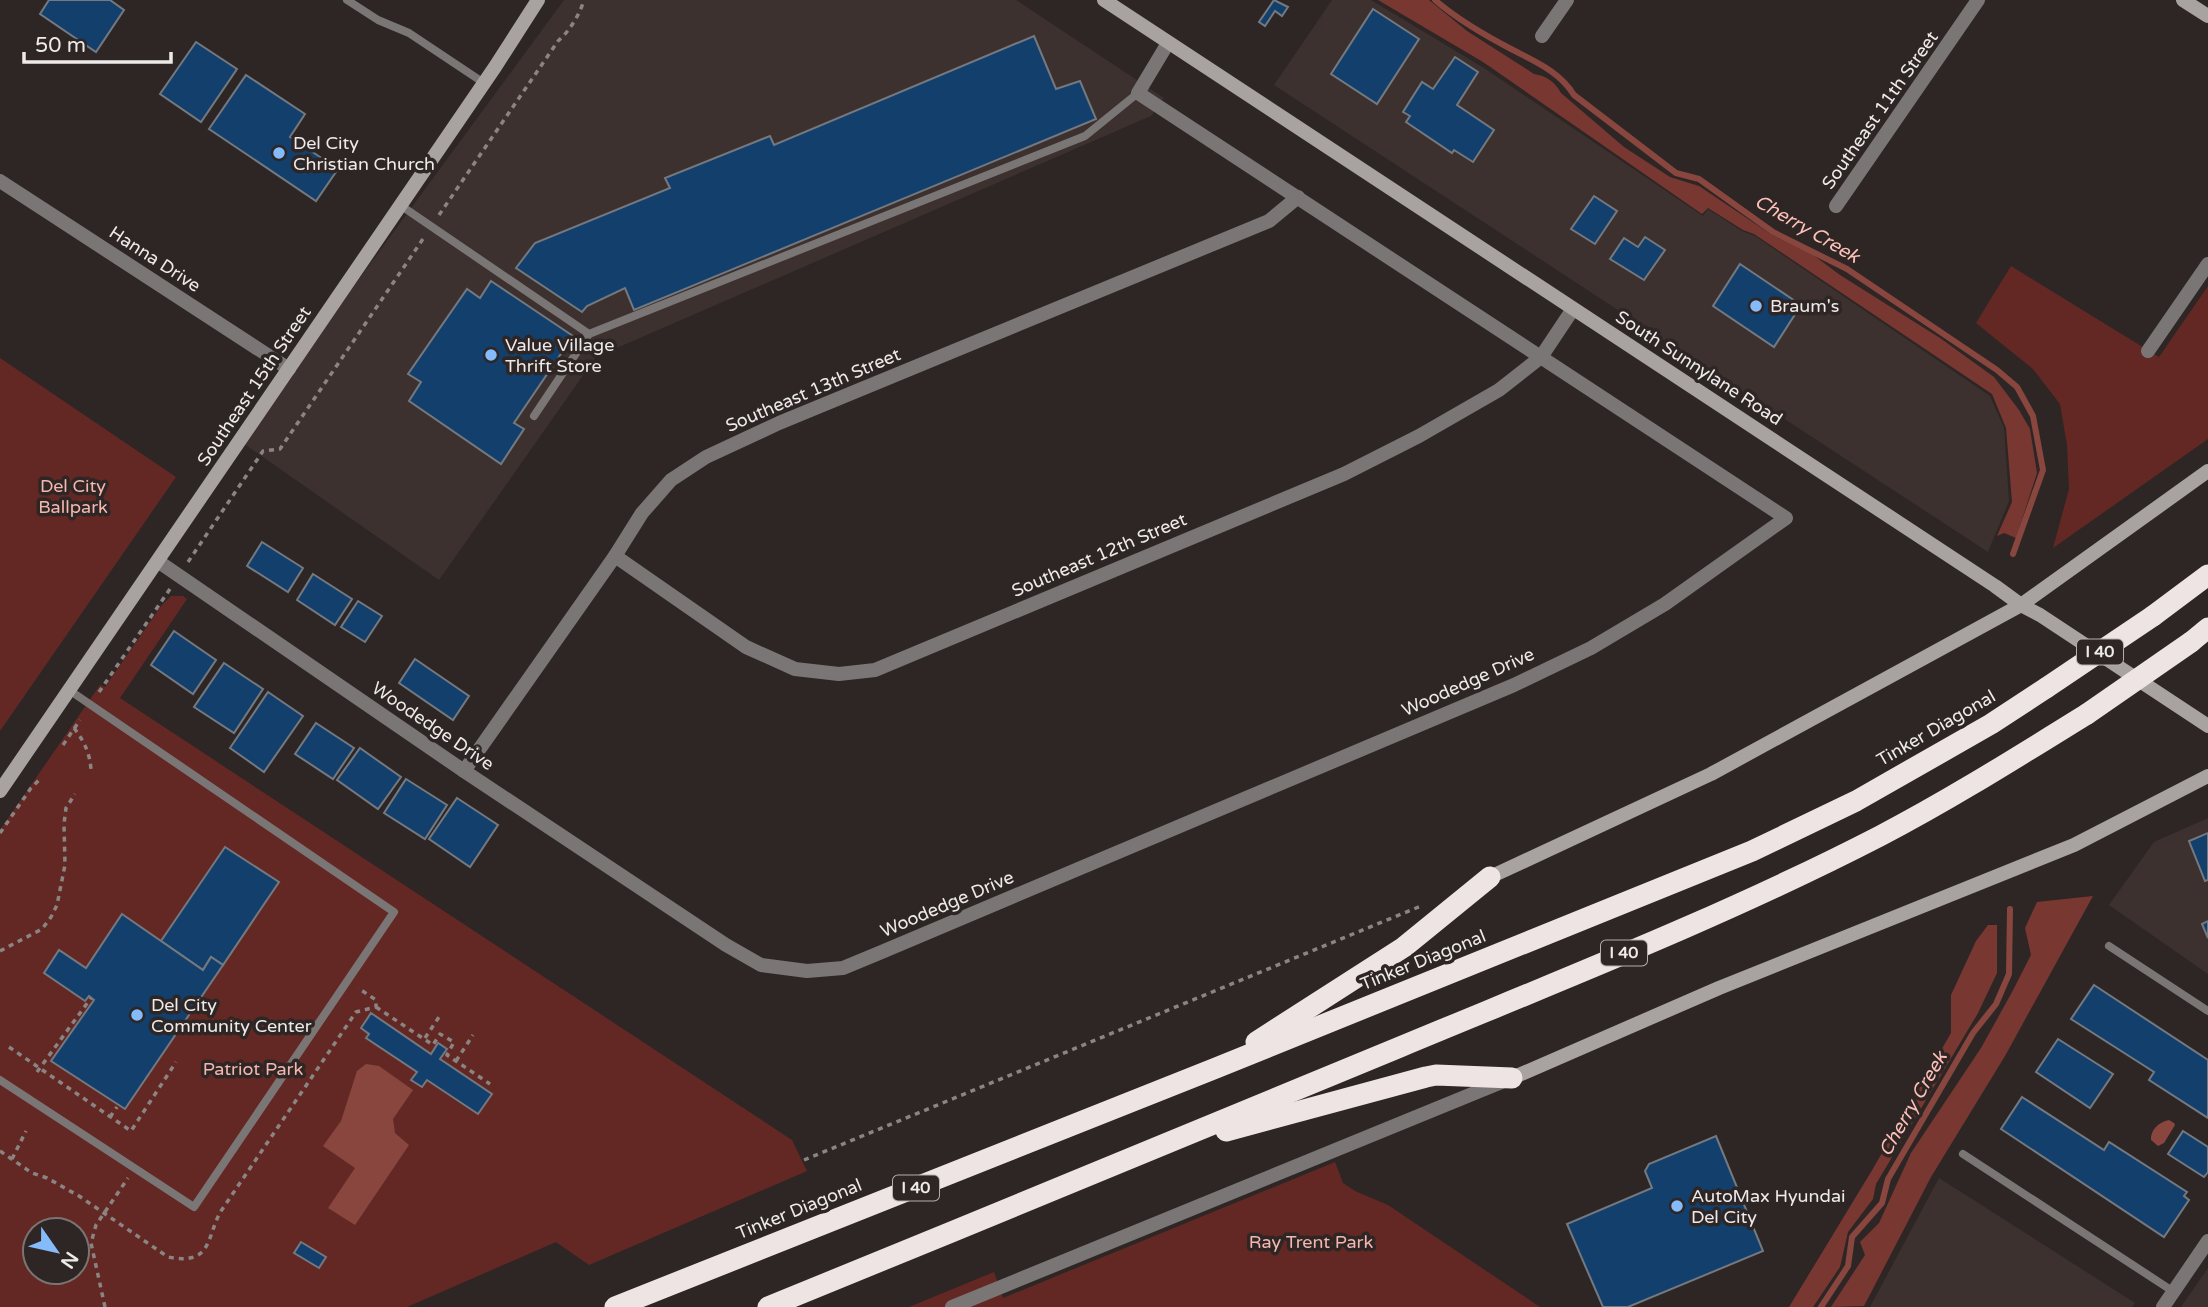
<svg xmlns="http://www.w3.org/2000/svg" width="2208" height="1307" viewBox="0 0 2208 1307" font-family="'Varela Round',sans-serif">
  <style>
    .built { fill: #3d312f }
    .green { fill: #642824; fill-rule: evenodd }
    .forest { fill: #793731 }
    .water { fill: #89463f }
    .lines { fill: none; stroke-linecap: round; stroke-linejoin: round }
    .stream { stroke: #89463f; stroke-width: 6 }
    .building { fill: #133f6d; stroke: #74797f; stroke-width: 2 }
    .path { stroke: #8a8483; stroke-width: 3.5; stroke-dasharray: 5 5; stroke-linecap: butt }
    .lane { stroke: #7a7675; stroke-width: 8 }
    .street { stroke: #7a7675; stroke-width: 14 }
    .secondary { stroke: #a8a2a1; stroke-width: 14 }
    .highway { stroke: #ede4e3; stroke-width: 21 }
    .highway-bridge { stroke: #ede4e3; stroke-width: 21 }
    .poi-dot { fill: #85bbfb; stroke: #2d2625; stroke-width: 2.5 }
    .labels { text-anchor: middle; dominant-baseline: central; stroke-width: 7; stroke-linejoin: round; paint-order: stroke }
    .shield { fill: #2d2625; stroke: #b4afae; stroke-width: 2 }
    .shield-label { font-size: 16px; font-weight: bold; fill: #eeeae9 }
    .street-label { font-size: 18px; fill: #eeeae9; stroke: #2d2625 }
    .poi-label { font-size: 18px; fill: #eeeae9; stroke: #2d2625; text-anchor: start }
    .park-label { font-size: 18px; fill: #f4b6ae; stroke: #2d2625 }
    .water-label { font-size: 19px; font-style: italic; fill: #ffc0b8; stroke: #2d2625 }
  </style>
  <rect width="100%" height="100%" fill="#2d2625"/>
  <!-- built -->
  <g class="built">
    <path d="M564,0H1016L1164,98L1151,116L596,357L439,580L240,441Z"/>
    <path d="M1332,0H1371L1484,68L1703,216L1708,209L1742,231L1755,236L1990,396L2004,428L2009,501L1988,552L1274,85Z"/>
    <path d="M2208,818V974L2109,905L2154,842Z"/>
    <path d="M1939,1178L2135,1303L2132,1307H1870Z"/>
    <path d="M2208,1268V1307H2181Z"/>
  </g>
  <!-- green -->
  <g class="green">
    <path d="M2011,266L2159,357L2208,286V439L2053,548L2069,489L2067,445L2060,404L2033,369L1976,323Z"/>
    <path d="M0,358L176,477L0,731Z"/>
    <path d="M171,596H183L187,599L120,698L792,1140L807,1171L589,1265L556,1242L407,1307H0V830L100,685L105,687L161,606ZM35,1230H77V1272H35Z"/>
    <path d="M1335,1162L1343,1183L1355,1191L1388,1205L1540,1307H909L994,1272L1003,1298Z"/>
  </g>
  <!-- forest -->
  <g class="forest">
    <path d="M1378,0H1429L1467,31L1534,74C1547,76 1555,82 1561,93L1624,147L1670,177L1699,186L1772,235L1812,254L1840,275L1940,338L1994,377L2019,410L2030,429L2037,473L2016,538L2004,533L1997,536L2012,502L2006,428L1992,394L1754,234L1743,230L1708,208L1702,214L1483,62Z"/>
    <path d="M2093,896L2005,1056L1931,1177L1864,1306L1831,1307L1865,1255L1860,1242L1879,1223L1911,1153L1981,1048L2011,994L2031,955L2025,928L2037,902Z"/>
    <path d="M1988,925H1997V973L1978,1013L1876,1184L1873,1199L1848,1232L1840,1267L1813,1307H1789L1871,1172L1951,1033V995L1976,941Z"/>
  </g>
  <!-- water -->
  <g class="water">
    <path d="M366,1064L379,1066L413,1090L393,1119L395,1133L409,1145L355,1225L328,1208L355,1168L323,1146L341,1121L357,1071Z"/>
    <path d="M2169,1120L2174,1123L2175,1125L2164,1143L2158,1146L2151,1140C2150,1130 2159,1122 2169,1120Z"/>
  </g>
  <g class="lines">
    <!-- stream -->
    <g class="stream">
      <path d="M1435,0C1458,20 1486,36 1513,50C1536,62 1560,72 1574,95L1676,173L1699,179L1773,232L1847,269L1997,370L2017,387L2033,416L2043,470L2013,554"/>
      <path d="M1821,1307L1848,1266L1852,1237L1882,1203L1888,1179L1973,1033L1996,1004L2009,974L2010,909"/>
    </g>
  </g>
  <!-- building -->
  <g class="building">
    <path d="M49,0H110L124,10L96,52L40,14Z"/>
    <path d="M1274,0L1288,7L1282,16L1275,11L1265,26L1259,22Z"/>
    <path d="M1373,9L1419,39L1377,104L1331,74Z"/>
    <path d="M1034,36L1056,89L1080,81L1096,119L634,310L625,288L587,306L582,312L516,268L535,243L670,188L665,178L770,136L774,145Z"/>
    <path d="M196,42L237,69L201,122L160,94Z"/>
    <path d="M1455,57L1478,72L1457,105L1494,130L1473,162L1454,150L1452,153L1406,122L1410,116L1403,112L1422,82L1433,89Z"/>
    <path d="M246,75L305,114L290,137L338,169L316,201L209,129Z"/>
    <path d="M1594,196L1617,211L1595,244L1571,229Z"/>
    <path d="M1645,237L1665,250L1644,280L1610,259L1624,238L1638,247Z"/>
    <path d="M1740,264L1801,305L1774,347L1713,306Z"/>
    <path d="M491,281L573,336L514,423L524,429L501,464L409,401L421,382L408,374L467,289L480,298Z"/>
    <path d="M262,542L303,568L288,592L247,566Z"/>
    <path d="M313,574L352,599L335,625L297,600Z"/>
    <path d="M358,601L382,616L365,642L341,627Z"/>
    <path d="M174,631L216,660L193,694L151,665Z"/>
    <path d="M415,659L469,696L453,720L399,683Z"/>
    <path d="M224,663L263,689L234,733L194,707Z"/>
    <path d="M268,692L303,716L264,772L230,748Z"/>
    <path d="M316,723L354,748L333,779L295,754Z"/>
    <path d="M360,748L401,777L378,809L337,780Z"/>
    <path d="M406,779L447,805L425,839L384,813Z"/>
    <path d="M457,798L498,825L470,867L429,839Z"/>
    <path d="M2208,833V880L2205,881L2189,841Z"/>
    <path d="M225,847L279,882L223,965L211,957L203,970L161,941Z"/>
    <path d="M122,914L203,970L211,957L223,965L125,1109L51,1061L94,1000L89,996L85,1001L44,973L59,950L86,968Z"/>
    <path d="M2208,921V938L2202,924Z"/>
    <path d="M2094,985L2208,1060V1118L2149,1080L2154,1072L2071,1019Z"/>
    <path d="M371,1013L431,1054L438,1043L447,1049L440,1059L492,1094L478,1114L427,1080L422,1087L411,1080L417,1072L366,1038L369,1034L361,1028Z"/>
    <path d="M2058,1039L2113,1074L2090,1108L2036,1072Z"/>
    <path d="M2022,1097L2104,1150L2109,1142L2187,1192L2184,1196L2189,1200L2164,1237L2001,1129Z"/>
    <path d="M2183,1131L2208,1147V1172L2204,1177L2168,1154Z"/>
    <path d="M1716,1136L1763,1251L1628,1307H1603L1567,1224L1652,1188L1645,1171L1649,1164Z"/>
    <path d="M301,1242L326,1257L319,1268L294,1253Z"/>
  </g>
  <g class="lines">
    <!-- path -->
    <g class="path">
      <path d="M439,215L558,41C569,32 580,14 584,0"/>
      <path d="M188,562L263,451L280,449L425,236"/>
      <path d="M99,692L170,589"/>
      <path d="M74,728C84,741 90,753 91,770"/>
      <path d="M63,745L80,720"/>
      <path d="M0,833L31,788L40,779"/>
      <path d="M0,951L42,929L51,917L57,905L65,865L64,824L66,808L75,794"/>
      <path d="M376,1007L433,1045L440,1034L454,1042L447,1055L490,1084"/>
      <path d="M425,1038L441,1014"/>
      <path d="M9,1047L131,1131L176,1062"/>
      <path d="M456,1061L473,1035"/>
      <path d="M37,1072L91,998"/>
      <path d="M110,1117L117,1107"/>
      <path d="M0,1151L32,1173L47,1178L79,1196L168,1257C213,1266 206,1237 221,1211L356,1012L376,1007V1000L358,988"/>
      <path d="M12,1159L26,1131"/>
      <path d="M804,1160L1421,906"/>
      <path d="M105,1307L91,1243L96,1225L128,1178"/>
    </g>
    <!-- lane -->
    <g class="lane">
      <path d="M347,0L378,20L409,33L484,83"/>
      <path d="M400,205L589,334"/>
      <path d="M534,416L589,334L1085,136L1138,93"/>
      <path d="M2109,946L2208,1011"/>
      <path d="M0,1080L194,1207L394,912L69,690"/>
      <path d="M1963,1154L2174,1292"/>
    </g>
    <!-- street -->
    <g class="street">
      <path d="M1542,36L1567,0"/>
      <path d="M0,181L289,369"/>
      <path d="M1836,206L1978,0"/>
      <path d="M2148,351L2208,264"/>
      <path d="M615,556L746,647L795,669L839,674L875,670L1344,474L1419,436L1499,390L1541,357L1573,309"/>
      <path d="M159,562L464,771L726,945L761,965L807,971L843,968L884,951L1514,685L1591,648L1665,604L1786,518L1138,93L1168,43"/>
      <path d="M464,771L615,556L642,513L671,480L706,457L779,423L1269,221L1298,197"/>
      <path d="M952,1307L1504,1081"/>
      <path d="M2163,1307L2208,1241"/>
    </g>
    <!-- secondary -->
    <g class="secondary">
      <path d="M1104,0L1995,586L2021,605L2040,615L2208,726"/>
      <path d="M2183,0L2208,16"/>
      <path d="M0,791L495,67L538,0"/>
      <path d="M1490,877L1711,774L2021,605L2208,471"/>
      <path d="M1512,1078L1719,988L2074,845L2208,776"/>
    </g>
    <!-- highway -->
    <g class="highway">
      <path d="M2153,616L2208,575"/>
      <path d="M2191,642L2208,628"/>
      <path d="M1256,1042L1404,947L1490,877"/>
      <path d="M1226,1131L1426,1077L1436,1075L1512,1078"/>
      <path d="M615,1307L1216,1068L1752,851L1856,801L1991,724L2046,688"/>
      <path d="M768,1307C979,1221 1190,1134 1400,1047C1561,980 1725,916 1880,836C1951,799 2019,756 2087,714"/>
    </g>
    <!-- highway-bridge -->
    <g class="highway-bridge">
      <path d="M2046,688L2153,616"/>
      <path d="M2087,714L2191,642"/>
    </g>
  </g>
  <!-- markers -->
  <g class="poi-dot">
    <circle cx="279" cy="153" r="7"/>
    <circle cx="1756" cy="306" r="7"/>
    <circle cx="491" cy="355" r="7"/>
    <circle cx="137" cy="1015" r="7"/>
    <circle cx="1677" cy="1206" r="7"/>
  </g>
  <g class="labels">
    <!-- shield labels -->
    <g class="shield">
      <rect x="2077" y="639.5" width="46" height="25" rx="5"/>
      <rect x="1601" y="940.5" width="46" height="25" rx="5"/>
      <rect x="893" y="1175.5" width="46" height="25" rx="5"/>
    </g>
    <g class="shield-label">
      <text x="2100" y="652">I 40</text>
      <text x="1624" y="953">I 40</text>
      <text x="916" y="1188">I 40</text>
    </g>
    <!-- street labels -->
    <g class="street-label">
      <text transform="translate(1880 110) rotate(-55)">Southeast 11th Street</text>
      <text transform="translate(155 259) rotate(33)">Hanna Drive</text>
      <text transform="translate(1699 368) rotate(33)">South Sunnylane Road</text>
      <text transform="translate(254 386) rotate(-56)">Southeast 15th Street</text>
      <text transform="translate(813 390) rotate(-23)">Southeast 13th Street</text>
      <text transform="translate(1099 555) rotate(-23)">Southeast 12th Street</text>
      <text transform="translate(1468 682) rotate(-24)">Woodedge Drive</text>
      <text transform="translate(433 726) rotate(34)">Woodedge Drive</text>
      <text transform="translate(1936 728) rotate(-30)">Tinker Diagonal</text>
      <text transform="translate(947 904) rotate(-23)">Woodedge Drive</text>
      <text transform="translate(1423 960) rotate(-22)">Tinker Diagonal</text>
      <text transform="translate(799 1209) rotate(-22)">Tinker Diagonal</text>
    </g>
    <!-- poi labels -->
    <g class="poi-label">
      <text x="293" y="143">Del City<tspan x="293" dy="21">Christian Church</tspan></text>
      <text x="1770" y="306">Braum's</text>
      <text x="505" y="345">Value Village<tspan x="505" dy="21">Thrift Store</tspan></text>
      <text x="151" y="1005">Del City<tspan x="151" dy="21">Community Center</tspan></text>
      <text x="1691" y="1196">AutoMax Hyundai<tspan x="1691" dy="21">Del City</tspan></text>
    </g>
    <!-- park labels -->
    <g class="park-label">
      <text x="73" y="486">Del City<tspan x="73" dy="21">Ballpark</tspan></text>
      <text x="253" y="1069">Patriot Park</text>
      <text x="1311" y="1242">Ray Trent Park</text>
    </g>
    <!-- water labels -->
    <g class="water-label">
      <text transform="translate(1807 229) rotate(30)">Cherry Creek</text>
      <text transform="translate(1913 1104) rotate(-60)">Cherry Creek</text>
    </g>
  </g>
  <!-- north arrow -->
  <g transform="translate(56 1251) rotate(124)"><circle r="33" fill="#2d2625" stroke="#7a7473" stroke-width="2"/>
  <path d="M0-5L12 26L0 18L-12 26Z" fill="#85bbfb"/>
  <text y="-10" font-size="19" font-weight="bold" text-anchor="middle" fill="#eeeae9">N</text>
  </g>
  <!-- scale -->
  <path d="M24 52v10h147v-10" fill="none" stroke="#eeeae9" stroke-width="3.5"/>
  <text x="35" y="52" font-size="21" fill="#eeeae9" stroke="#2d2625" stroke-width="5" paint-order="stroke">50 m</text>
</svg>
